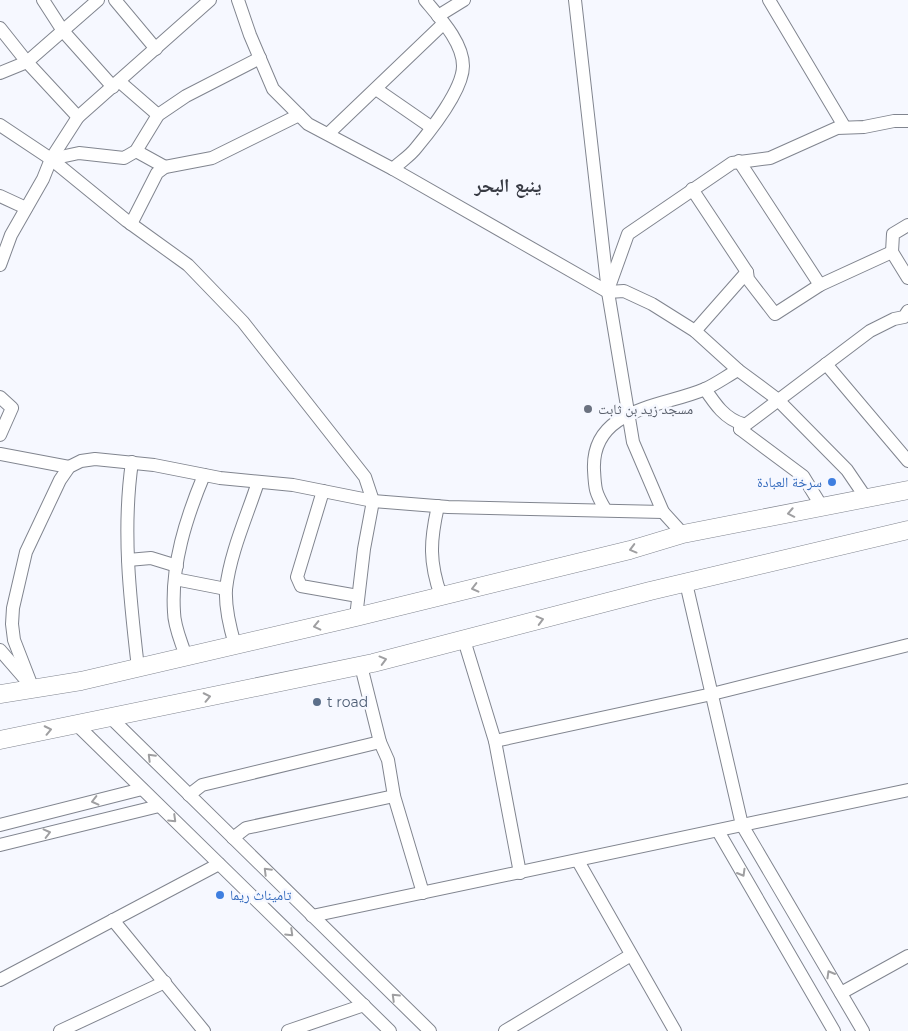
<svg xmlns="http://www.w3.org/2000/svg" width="908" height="1031" viewBox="0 0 908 1031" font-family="Montserrat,'Noto Naskh Arabic',sans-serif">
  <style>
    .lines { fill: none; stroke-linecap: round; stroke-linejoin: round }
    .street-casing { stroke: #81858f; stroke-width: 14 }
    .secondary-casing { stroke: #81858f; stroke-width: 19 }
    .street { stroke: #fff; stroke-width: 12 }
    .secondary { stroke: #fff; stroke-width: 18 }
    .oneway { stroke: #9f9fa1 }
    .worship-dot { fill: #6b7280; stroke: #f6f8ff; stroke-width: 2 }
    .shop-dot { fill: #3f7fe0; stroke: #f6f8ff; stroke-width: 2 }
    .service-dot { fill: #5c6f8a; stroke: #f6f8ff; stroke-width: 2 }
    .labels { text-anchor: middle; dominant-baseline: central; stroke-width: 5; stroke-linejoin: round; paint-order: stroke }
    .worship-label { font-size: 14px; fill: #5b616d; stroke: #f6f8ff; text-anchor: start }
    .shop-label { font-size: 14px; fill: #366cbe; stroke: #f6f8ff; text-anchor: end }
    .service-label { font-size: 14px; fill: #4e5e75; stroke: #f6f8ff; text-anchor: start }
    .district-label { font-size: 19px; font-weight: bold; fill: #373a43; stroke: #f6f8ff }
  </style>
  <rect width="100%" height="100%" fill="#f6f8ff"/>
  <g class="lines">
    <!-- street casing -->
    <g class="street-casing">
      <g id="street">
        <path d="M43,0L63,31L113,87"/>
        <path d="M115,0L156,49"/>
        <path d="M238,0L250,35L273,89L308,124L393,169L608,292L624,291L652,304L695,331L738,370L777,399L847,470L866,498"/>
        <path d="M575,0L608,292L633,442L663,512L683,534"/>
        <path d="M769,0L844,126"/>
        <path d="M438,16L464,0"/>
        <path d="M0,28L27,62L78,117"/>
        <path d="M0,73L27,62L98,0"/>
        <path d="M120,82L158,115"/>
        <path d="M376,89L431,127"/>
        <path d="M0,125L51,159L127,221L188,265L243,322L365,477L373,501L364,549L356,617"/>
        <path d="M328,134L443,24"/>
        <path d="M136,151L165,167"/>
        <path d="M51,159L79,153L124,158L136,151L158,115L186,96L260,58"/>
        <path d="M739,161L820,285"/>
        <path d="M393,169C400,162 410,156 416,148C431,130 463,89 463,66C463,42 439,17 425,0"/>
        <path d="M692,189L747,272L748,279L775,314L820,285L892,252"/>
        <path d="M0,196L26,208"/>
        <path d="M131,224L157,173L165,167L212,158L299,115"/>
        <path d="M908,225L893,234L892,252L908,278"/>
        <path d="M0,265L11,235L43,179L51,159L78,117L210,0"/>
        <path d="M609,287L628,234L732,163L770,158L837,128L864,127L894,121H908"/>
        <path d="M695,331L747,272"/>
        <path d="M826,364L908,461"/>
        <path d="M705,389C715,404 725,419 743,424L740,429L803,476L822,507"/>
        <path d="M0,397L12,408L0,435"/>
        <path d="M740,429L870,331L894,319L904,317L908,311"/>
        <path d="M0,454L69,467"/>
        <path d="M132,462C122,531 130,599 138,668"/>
        <path d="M323,491L297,577L301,586L358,596"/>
        <path d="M438,506C430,541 429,562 441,596"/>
        <path d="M605,509C595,492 595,489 594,470C591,407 664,407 705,389C716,384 727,376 738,370"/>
        <path d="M128,560L151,558L177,566"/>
        <path d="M175,579L226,589"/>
        <path d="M686,583L742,825L863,1031"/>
        <path d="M464,640L495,741L520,873"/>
        <path d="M235,645C230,628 225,606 226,589C230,553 247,516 258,482"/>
        <path d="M0,650L26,680"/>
        <path d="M186,657C182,643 174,627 174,612C171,565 186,518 204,475"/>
        <path d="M361,666L380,742L388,760L394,796L423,893"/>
        <path d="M33,689L14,640L12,624L13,608L26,552L60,480L69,467L81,461L95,459L154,465L220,478L293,485L373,501L448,507L663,512"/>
        <path d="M110,717L430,1031"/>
        <path d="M76,724L390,1031"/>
        <path d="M495,741L712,694L908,645"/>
        <path d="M189,795L202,785L380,742"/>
        <path d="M0,825L142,789"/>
        <path d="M718,831L834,1031"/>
        <path d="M233,838L246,828L394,796"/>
        <path d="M0,845L159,806"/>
        <path d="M578,861L675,1031"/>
        <path d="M312,916L908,790"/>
        <path d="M113,920L204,1031"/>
        <path d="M0,980L219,864"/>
        <path d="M841,993L908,956"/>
        <path d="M60,1031L165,982"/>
        <path d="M288,1031L364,1005"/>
        <path d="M505,1031L631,955"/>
      </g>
    </g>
    <!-- secondary casing -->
    <g class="secondary-casing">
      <g id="secondary">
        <path d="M0,694L81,681L356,617L630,550L683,534L908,490"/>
        <path d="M0,740L373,663L650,591L908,530"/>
      </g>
    </g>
    <!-- street -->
    <use href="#street" class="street"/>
    <!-- secondary -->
    <use href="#secondary" class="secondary"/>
  </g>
  <!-- one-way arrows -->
  <defs><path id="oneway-chevron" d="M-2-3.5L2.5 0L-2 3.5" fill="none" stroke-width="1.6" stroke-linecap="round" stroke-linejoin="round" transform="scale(1.25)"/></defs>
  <g class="oneway">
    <use href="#oneway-chevron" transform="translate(791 513) rotate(169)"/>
    <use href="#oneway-chevron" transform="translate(633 549) rotate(165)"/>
    <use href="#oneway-chevron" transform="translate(475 588) rotate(166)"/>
    <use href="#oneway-chevron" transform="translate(540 620) rotate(-15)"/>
    <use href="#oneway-chevron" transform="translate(317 626) rotate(167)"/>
    <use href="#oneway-chevron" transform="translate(383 660) rotate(-15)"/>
    <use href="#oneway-chevron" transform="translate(207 697) rotate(-12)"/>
    <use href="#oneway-chevron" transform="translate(48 730) rotate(-12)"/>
    <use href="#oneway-chevron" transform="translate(151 757) rotate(-135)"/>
    <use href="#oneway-chevron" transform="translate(95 801) rotate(166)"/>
    <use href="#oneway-chevron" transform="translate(173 819) rotate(44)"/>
    <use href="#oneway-chevron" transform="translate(47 833) rotate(-14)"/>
    <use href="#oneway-chevron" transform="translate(267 871) rotate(-135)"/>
    <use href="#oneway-chevron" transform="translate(742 873) rotate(60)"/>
    <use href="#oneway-chevron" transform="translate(290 933) rotate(44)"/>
    <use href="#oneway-chevron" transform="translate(830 974) rotate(-120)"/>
    <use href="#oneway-chevron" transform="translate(395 997) rotate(-136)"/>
  </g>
  <!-- markers -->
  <circle class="worship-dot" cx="588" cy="409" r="5"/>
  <g class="shop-dot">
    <circle cx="832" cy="482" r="5"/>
    <circle cx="220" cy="895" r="5"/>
  </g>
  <circle class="service-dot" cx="317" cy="702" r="5"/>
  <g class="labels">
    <!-- worship labels -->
    <g class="worship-label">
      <text x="598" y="409">مسجد زيد بن ثابت</text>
    </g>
    <!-- shop labels -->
    <g class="shop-label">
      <text x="822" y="482">سرخة العبادة</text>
      <text x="230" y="895" text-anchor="start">تاميناث ريما</text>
    </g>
    <!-- service labels -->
    <g class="service-label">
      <text x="327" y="702">t road</text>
    </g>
    <!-- district labels -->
    <g class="district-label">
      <text x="508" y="185">ينبع البحر</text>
    </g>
  </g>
</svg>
